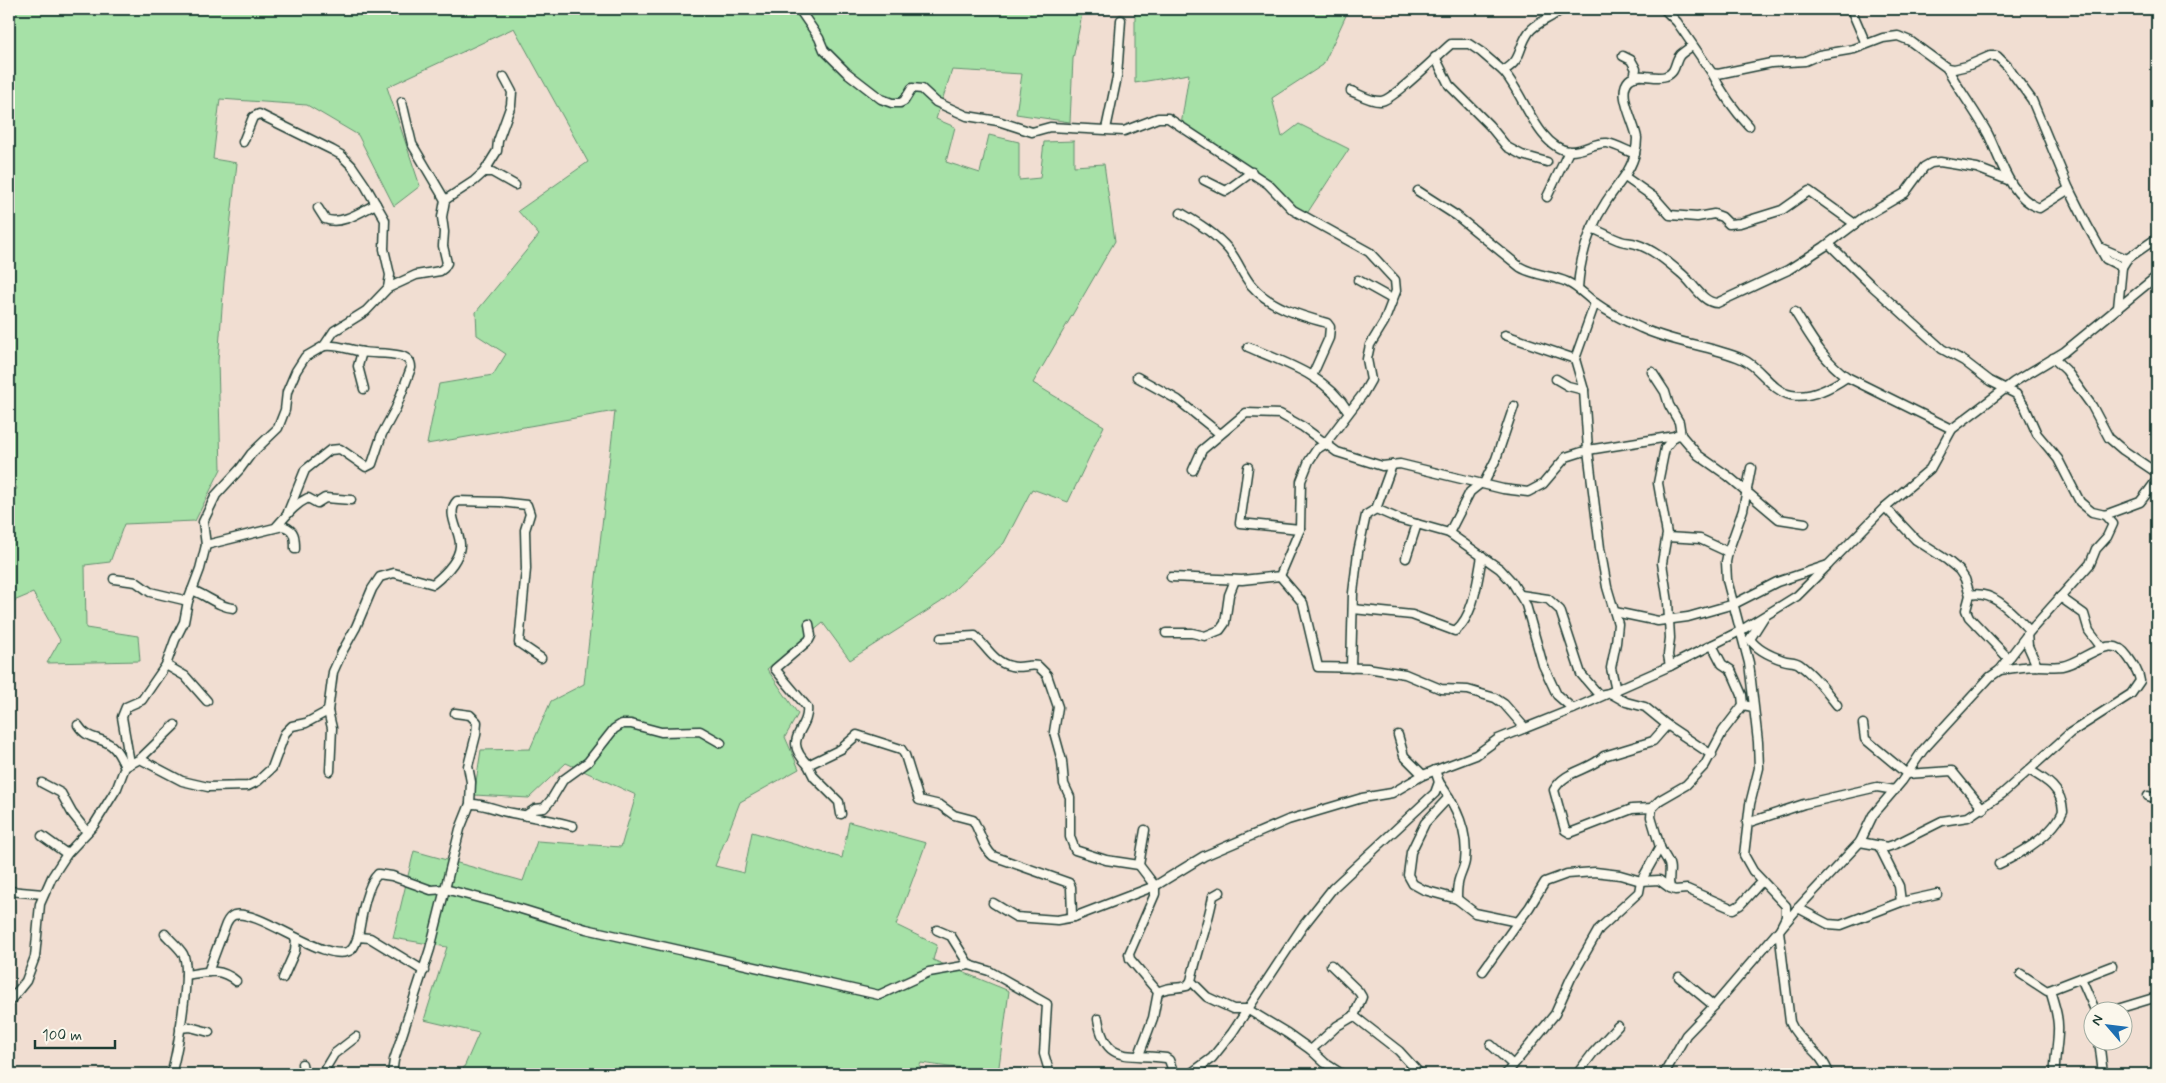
<svg xmlns="http://www.w3.org/2000/svg" width="2166" height="1083" viewBox="0 0 2166 1083" font-family="Mynerve,sans-serif">
  <style>
    .green { fill: #a6e1a7; stroke: #628f6e }
    .lines { fill: none; stroke-linecap: round; stroke-linejoin: round }
    .minor-casing { stroke: #1f3d34; stroke-width: 11 }
    .minor { stroke: #fbf7ec; stroke-width: 8 }
  </style>
  <rect width="100%" height="100%" fill="#f1ded2"/>
  <filter id="ink" filterUnits="userSpaceOnUse"><feTurbulence type="fractalNoise" baseFrequency=".02" numOctaves="2"/><feDisplacementMap in="SourceGraphic" scale="10" xChannelSelector="R" yChannelSelector="G"/><feConvolveMatrix kernelMatrix="1 2 1 2 8 2 1 2 1" color-interpolation-filters="sRGB"/></filter>
  <g filter="url(#ink)">
    <!-- green -->
    <g class="green">
      <path d="M9,9H1083L1073,59L1070,122L1016,114L1022,74L952,70L936,119L955,127L946,162L980,173L989,135L1019,142V180L1040,178L1044,142L1074,141V166L1104,164L1115,241L1033,383L1104,426L1068,502L1032,489L1004,543L941,602L850,660L823,623L767,669L798,714L785,737L799,769L740,802L715,866L744,873L752,832L842,858L849,822L926,843L896,925L937,945L933,960L1009,991L998,1074L921,1063L916,1074H461L479,1033L424,1020L447,947L393,938L414,851L523,881L537,841L621,847L636,795L566,763L529,798L474,795L481,750L530,749L551,701L584,684L615,411L427,444L439,384L493,375L506,354L477,335L476,312L539,235L518,211L588,162L514,28L387,87L420,186L394,206L358,135L307,105L220,99L213,159L237,163L224,282L218,361L221,469L195,521L124,524L110,562L85,565L86,628L138,636L140,661L47,663L60,640L33,593L9,603V492L17,489L9,471Z"/>
      <path d="M1135,9H1349L1323,65L1272,98L1282,137L1299,124L1349,149L1304,218L1271,186L1243,162L1181,125L1189,74L1135,83Z"/>
    </g>
    <g class="lines">
      <!-- minor casing -->
      <g class="minor-casing">
        <g id="minor">
          <path d="M799,9L819,38L824,50L846,72L881,99L892,103H900L904,101L912,88L922,89L936,102L967,116L998,121L1032,132L1050,127L1124,131L1158,118H1168L1268,184L1293,210L1369,252L1395,280L1396,291L1384,322L1370,345L1367,359L1371,380L1363,394L1325,444L1317,449L1309,461L1301,481L1300,529L1280,576L1242,580L1171,577"/>
          <path d="M1561,9C1552,19 1537,21 1529,32C1517,49 1523,60 1503,71C1523,92 1538,148 1569,151C1583,152 1594,142 1607,143C1615,144 1627,151 1635,154"/>
          <path d="M1664,9L1677,22L1712,73L1718,74L1771,63L1805,61L1819,55L1854,49L1883,38L1898,36L1910,41L1947,68L1954,69L1967,66L1990,56H1997L2007,66L2032,100L2069,189L2087,225L2106,259L2122,267L2118,308"/>
          <path d="M1851,9L1866,44"/>
          <path d="M1623,56L1631,60L1636,69L1634,77"/>
          <path d="M1435,57L1449,85L1489,125L1507,147L1522,155L1547,162"/>
          <path d="M1947,68C1959,90 1976,112 1988,134C2001,160 2009,196 2039,208L2069,189"/>
          <path d="M1712,73C1722,93 1734,110 1749,126"/>
          <path d="M1351,91C1359,94 1371,102 1381,101C1392,101 1439,54 1451,44H1469L1481,52L1503,71"/>
          <path d="M1106,129L1117,77L1121,20"/>
          <path d="M484,172H492L515,185"/>
          <path d="M1625,177L1655,198L1670,215L1697,217L1714,214L1722,217L1729,224L1740,223L1782,210L1809,191L1855,224"/>
          <path d="M1204,180L1226,191L1252,172"/>
          <path d="M1418,191L1457,216L1520,267C1535,276 1552,275 1567,282C1578,287 1585,295 1594,302C1608,312 1625,321 1641,328C1673,343 1709,345 1742,359C1761,367 1771,391 1791,395C1811,399 1831,388 1847,377L1952,429"/>
          <path d="M1547,197L1569,151"/>
          <path d="M445,200L474,181L484,172L497,151L498,141L511,105L512,92L504,77"/>
          <path d="M318,208L325,219C341,226 362,211 376,204"/>
          <path d="M1181,213C1198,223 1216,234 1229,250C1238,261 1243,276 1252,286C1270,307 1301,316 1327,323L1330,327L1329,338L1312,376"/>
          <path d="M1592,228C1602,232 1611,238 1621,241C1626,243 1631,242 1636,244C1653,249 1669,263 1682,274C1693,283 1703,303 1717,303L1788,270L1824,247L1864,217L1905,193L1924,167L1931,163L1940,162L1977,168L2008,180"/>
          <path d="M1829,244L1870,284L1942,349L1964,361L1990,381L2016,394L2025,407L2037,434L2058,459L2080,502L2092,512L2105,515L2140,502L2151,488"/>
          <path d="M2101,248L2127,259"/>
          <path d="M2122,267L2127,259L2157,238"/>
          <path d="M1358,280L1392,299"/>
          <path d="M388,288L416,275L440,271L444,268L447,263L443,246L444,232L442,217L445,200L412,144L402,102"/>
          <path d="M1578,288C1580,257 1589,228 1606,202C1616,186 1631,172 1635,153C1636,149 1637,142 1637,138C1635,123 1616,93 1629,80C1638,71 1656,80 1666,76C1677,72 1674,62 1680,55C1683,52 1688,49 1692,46"/>
          <path d="M1595,303L1575,359L1584,390L1588,450L1600,548L1607,587L1618,624L1616,643L1611,668L1616,691"/>
          <path d="M1795,312C1811,337 1822,359 1847,377"/>
          <path d="M1505,335L1575,359"/>
          <path d="M1248,347C1285,363 1326,375 1348,411"/>
          <path d="M362,352L358,366L364,389"/>
          <path d="M2053,358L2066,370L2092,406L2109,438L2123,450L2157,473"/>
          <path d="M1652,372L1665,392L1669,405L1679,422L1681,435L1698,455L1728,476L1779,519L1805,523"/>
          <path d="M1137,377L1178,400L1220,434"/>
          <path d="M1556,379L1568,386L1584,390"/>
          <path d="M1248,467L1240,523L1300,529"/>
          <path d="M1751,468L1743,510L1728,552L1726,562L1727,580L1749,663L1758,742L1759,768L1750,804L1744,855L1753,871L1786,906V917L1779,931L1790,1022C1798,1043 1822,1051 1829,1074"/>
          <path d="M1193,470L1202,450L1246,413L1280,414L1303,427L1337,452L1382,466L1400,464L1503,489L1528,492L1543,484L1566,457L1588,450L1681,435"/>
          <path d="M2157,479L2151,488L2157,493"/>
          <path d="M1484,483L1496,459L1514,406"/>
          <path d="M1885,507L1916,540L1947,560L1959,570L1965,579L1970,595L1966,610L1969,617L2009,659"/>
          <path d="M1376,509L1392,465"/>
          <path d="M288,512L305,470L330,450L340,449L366,467L372,464L382,434L396,408L411,368C412,349 375,355 363,352C349,350 338,344 324,346"/>
          <path d="M277,526C286,516 295,504 308,498L317,503L325,498L351,500"/>
          <path d="M1449,533L1470,492L1480,484"/>
          <path d="M1667,537L1700,539L1728,552"/>
          <path d="M206,545L283,526C295,530 295,537 295,549"/>
          <path d="M1406,558L1417,524"/>
          <path d="M1280,576L1303,603L1318,667L1367,668L1405,674L1441,689L1468,690L1495,698L1504,704L1525,728"/>
          <path d="M114,579L136,582L150,592L188,601"/>
          <path d="M192,590C206,595 219,607 233,608"/>
          <path d="M1521,595L1548,599L1560,610L1581,674L1599,695L1610,693L1626,702L1645,707L1667,725L1712,755"/>
          <path d="M1970,595C1995,590 2013,614 2030,631"/>
          <path d="M2060,597L2084,614L2089,631L2102,648"/>
          <path d="M1353,609L1412,615L1455,631C1474,617 1478,578 1482,556"/>
          <path d="M1615,612L1658,621L1688,617L1734,604L1777,582L1828,565L1885,507L1930,469L1952,429L2014,382L2064,352L2157,276"/>
          <path d="M1764,617L1750,639C1757,650 1771,656 1783,660C1788,662 1795,661 1799,664C1814,675 1825,690 1837,705"/>
          <path d="M1166,633H1192L1205,636L1220,630L1225,623L1229,595L1235,580"/>
          <path d="M2027,634L2028,646L2037,666"/>
          <path d="M941,638L975,636C987,647 993,662 1011,666C1020,669 1029,664 1038,666L1047,675L1058,707L1054,732L1062,761L1064,784L1070,797V837L1075,850L1106,860L1139,865"/>
          <path d="M1712,645L1722,664L1731,670L1742,695L1743,705"/>
          <path d="M166,665L185,676L207,701"/>
          <path d="M1670,666L1668,655L1670,638L1668,602L1662,563L1667,534L1658,483L1665,448L1676,435"/>
          <path d="M1351,668L1353,593L1358,552L1366,515L1376,509L1399,519L1449,533L1500,569L1512,582L1526,605L1543,665L1557,695L1573,709"/>
          <path d="M2000,670C2013,668 2026,666 2039,666C2047,666 2055,667 2062,666C2083,663 2111,630 2128,657C2133,664 2139,672 2140,681L2131,694L2070,733L2029,770"/>
          <path d="M328,711L332,728L330,771"/>
          <path d="M1863,724L1865,739L1907,774L1952,771L1983,809"/>
          <path d="M78,725C88,741 100,736 112,746C118,751 122,760 125,767"/>
          <path d="M1398,735L1404,756L1423,775"/>
          <path d="M140,759L175,725"/>
          <path d="M130,763L122,717L126,707L142,700L166,665L175,640L184,622L188,601L200,569L206,545L203,522L216,495L240,469L251,454L278,428L285,410L287,392L296,371L305,357L324,346L334,331L366,311L388,288L390,275L384,249L385,220L365,185L352,166L341,155L332,150L259,114L253,117L243,142"/>
          <path d="M808,765C780,737 810,731 807,707L775,669L809,640L811,636L809,624"/>
          <path d="M1439,782C1456,806 1469,832 1465,861C1464,869 1459,876 1458,884C1457,888 1457,894 1457,899"/>
          <path d="M42,783L61,793L72,813L87,832"/>
          <path d="M2148,796L2157,799"/>
          <path d="M1449,797L1425,823L1411,852L1408,875L1413,884L1424,890L1457,899L1475,913L1518,922L1529,908L1545,882L1567,874L1595,872L1620,875L1641,881L1659,880L1670,888"/>
          <path d="M470,804C484,803 498,811 512,813C532,817 552,820 573,826"/>
          <path d="M1652,808L1632,809L1570,833L1565,830L1554,790C1565,770 1589,771 1604,756L1653,741L1667,725"/>
          <path d="M841,814L839,802L814,777L808,765L841,749L857,735L901,749L905,755L919,800L940,805L954,815L973,820C980,831 983,848 993,856L1069,883L1071,887L1072,915L1074,917L1155,886L1204,856L1288,820L1362,798L1392,793L1423,775L1476,755L1498,739L1573,709L1670,666L1740,631L1797,596L1828,565"/>
          <path d="M526,815L535,809L544,808L551,800L563,780L588,762L614,729L622,724H631L661,732L700,731L721,743"/>
          <path d="M1747,823L1804,804L1877,787L1895,790"/>
          <path d="M42,836L67,854"/>
          <path d="M1860,842L1887,847L1896,844L1942,821L1968,817L2002,794L2029,770C2047,780 2062,789 2063,811C2053,835 2022,853 1999,864"/>
          <path d="M1660,847C1662,853 1667,858 1669,864C1672,872 1667,877 1670,888L1675,890L1687,889L1733,909L1740,905L1762,881"/>
          <path d="M9,891L43,894"/>
          <path d="M1220,892L1213,896C1208,925 1197,952 1191,981L1207,997L1233,1009H1247L1287,1033L1311,1050L1325,1063L1342,1074"/>
          <path d="M1901,902L1937,894"/>
          <path d="M993,903L1016,917L1057,920L1074,917"/>
          <path d="M1798,908L1828,924L1841,925L1901,902L1899,886L1879,846"/>
          <path d="M937,930L951,936L969,965L989,971L1047,1004L1044,1054L1050,1074"/>
          <path d="M165,934C170,940 179,947 183,954C192,970 177,1054 171,1074"/>
          <path d="M358,937C361,920 366,885 378,874L392,876L431,890L445,889L521,909L586,929L879,995L929,972L969,965"/>
          <path d="M1331,965L1359,992L1362,997L1354,1016"/>
          <path d="M1483,971L1518,922"/>
          <path d="M208,972L226,924C228,920 229,917 234,915C259,908 327,966 351,950C355,947 356,941 358,937L370,938L424,971"/>
          <path d="M2021,974L2047,991L2112,966"/>
          <path d="M186,975C205,972 220,967 236,981"/>
          <path d="M1679,977L1714,1006"/>
          <path d="M283,978L295,951L296,938"/>
          <path d="M2081,978L2095,1010"/>
          <path d="M2050,990C2054,1004 2059,1017 2058,1031C2058,1046 2054,1060 2055,1074"/>
          <path d="M1158,992C1168,986 1176,989 1187,986L1191,981"/>
          <path d="M9,1002L26,981L35,957L40,904L52,877L67,854L94,825L117,788L125,767L140,759L182,781L208,787L248,786L258,781L272,768L285,733L292,726L306,723L328,711L333,672L342,652L356,627L372,589L380,577L394,573L433,584C444,575 459,560 460,546C461,532 445,513 457,501L500,502L527,505L530,514L525,530L526,569L519,643L541,658"/>
          <path d="M2114,1010L2157,997"/>
          <path d="M1098,1019C1106,1067 1130,1052 1166,1058L1169,1060L1174,1074"/>
          <path d="M180,1028L190,1027L209,1032"/>
          <path d="M2099,1040L2103,1074"/>
          <path d="M1491,1045L1513,1065"/>
          <path d="M1311,1050L1337,1026L1354,1016L1399,1051L1420,1074"/>
          <path d="M1139,1055L1153,1018L1158,992L1130,959L1129,954L1155,894V886L1139,865L1145,830"/>
          <path d="M302,1064L304,1074"/>
          <path d="M322,1074L334,1054L356,1037"/>
          <path d="M392,1074L394,1060L430,949L460,829L470,804L471,782L468,766L476,735L477,722L470,715L455,713"/>
          <path d="M1190,1074L1212,1058L1232,1033L1303,926L1333,888L1435,793L1439,782L1435,770"/>
          <path d="M1506,1074L1555,1014L1571,978L1599,929L1639,892L1641,881L1660,847L1651,817L1652,808L1660,800L1686,785L1705,765L1723,731L1743,705L1753,707"/>
          <path d="M1577,1074L1593,1053L1618,1026"/>
          <path d="M1664,1074L1686,1035L1714,1006L1798,908L1860,842L1873,815L1902,781L1923,750L1990,677L2000,670L2030,631L2090,564L2096,549L2107,537L2113,524L2105,515"/>
        </g>
      </g>
      <!-- minor -->
      <use href="#minor" class="minor"/>
    </g>
  </g>
  <!-- margin -->
  <rect width="2166" height="1083" fill="none" stroke="#fbf7ec" stroke-width="30"/>
  <rect x="15" y="15" width="2136" height="1053" fill="none" stroke="#1f3d34" stroke-width="2" filter="url(#ink)"/>
  <!-- north arrow -->
  <g transform="translate(2108 1026) rotate(298)"><circle r="24" fill="#fbf7ec" stroke="#a3ada2"/>
  <path d="M0-4L9 19L0 12L-9 19Z" fill="#1f6fb2"/>
  <text y="-8" font-size="14" font-weight="bold" text-anchor="middle" fill="#1f3d34">N</text>
  </g>
  <!-- scale -->
  <path d="M35 1040v8h80v-8" fill="none" stroke="#1f3d34" stroke-width="2.5"/>
  <text x="42" y="1040" font-size="15" fill="#1f3d34" stroke="#fbf7ec" stroke-width="4" paint-order="stroke">100 m</text>
</svg>
